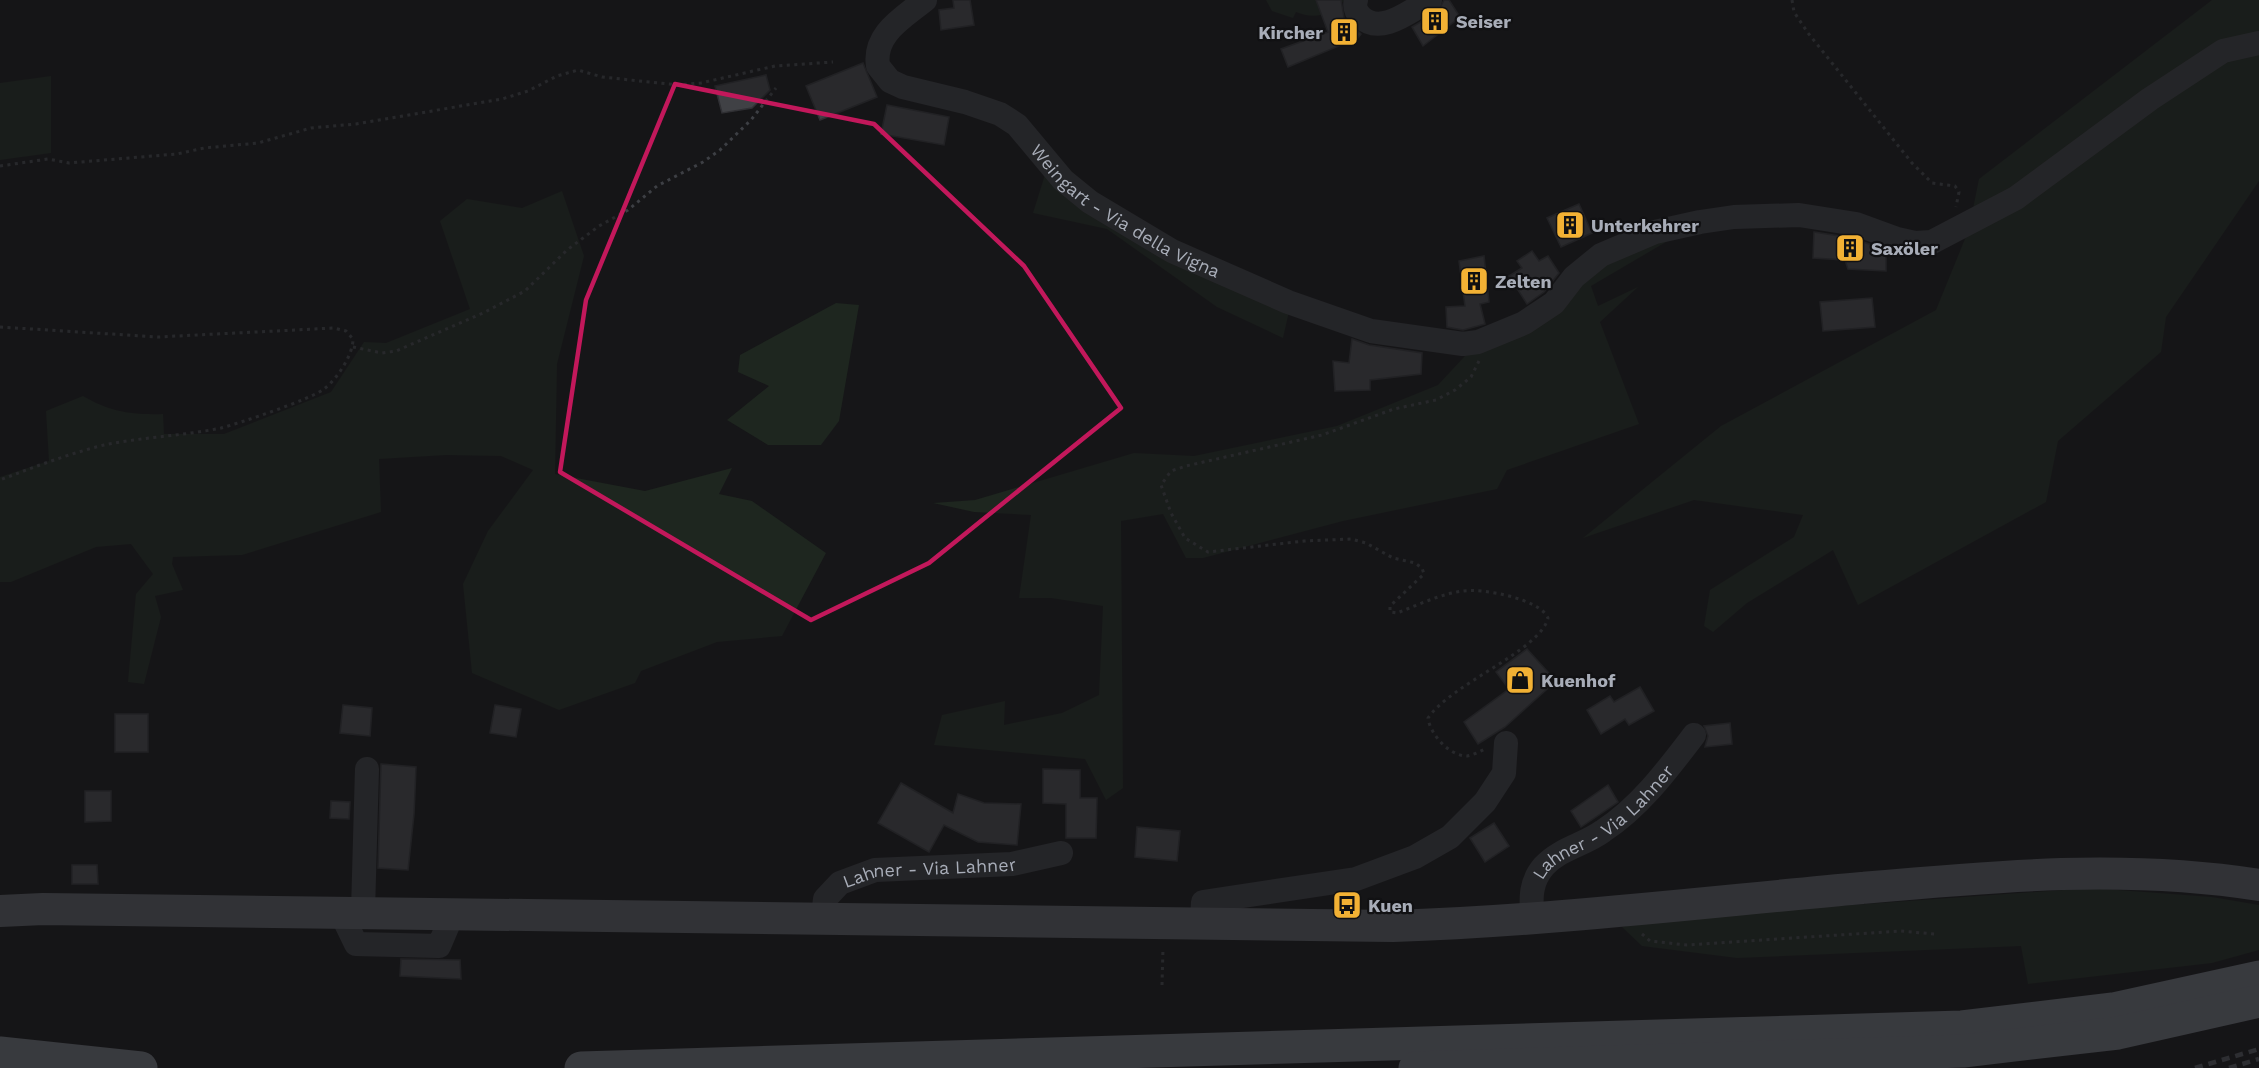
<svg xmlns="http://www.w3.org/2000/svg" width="2259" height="1068" viewBox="0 0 2259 1068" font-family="'Work Sans',sans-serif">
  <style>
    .green { fill: #1e261f }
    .building { fill: #404145; stroke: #303034; stroke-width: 1.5 }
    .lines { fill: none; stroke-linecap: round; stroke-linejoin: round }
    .path { stroke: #3d3f44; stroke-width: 3; stroke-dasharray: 3 4.5; stroke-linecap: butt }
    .minor { stroke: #37383d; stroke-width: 24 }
    .major { stroke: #53555c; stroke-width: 32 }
    .highway { stroke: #63666e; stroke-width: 33 }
    .rail { stroke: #4a4c52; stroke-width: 4.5; stroke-dasharray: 8 6; stroke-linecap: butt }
    .marked { fill: none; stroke: #c2185b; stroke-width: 4.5; stroke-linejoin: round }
    .labels { text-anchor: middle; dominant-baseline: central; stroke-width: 4.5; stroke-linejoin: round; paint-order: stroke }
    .poi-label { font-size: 18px; font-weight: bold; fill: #a8adb8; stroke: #111113; text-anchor: start }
    .street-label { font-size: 18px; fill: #a8adb8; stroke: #111113 }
  </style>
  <rect width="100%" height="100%" fill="#161618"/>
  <!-- green -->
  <g class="green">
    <path d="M1266,0H1346C1326,13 1320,21 1296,12L1293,18L1272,11Z"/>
    <path d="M2212,0H2259V181L2166,317L2161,352L2058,441L2046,502L1858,605L1833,550L1747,603L1713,632L1704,626L1710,590L1794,537L1803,515L1694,500L1583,538L1721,426L1936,310L1969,229L1979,179Z"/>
    <path d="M51,76V153L0,160V83Z"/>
    <path d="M1048,165L1163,242L1292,298L1283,338L1217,307L1107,229L1033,213Z"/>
    <path d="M562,191L584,256L557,364L555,474L645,491L732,468L719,494L752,501L826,553L782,636L717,642L641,671L635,683L559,710L472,673L463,584L488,531L533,470L501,456L446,455L379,459L381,512L242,555L173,557L172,564L183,590L155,596L161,617L144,684L128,682L136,594L153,574L131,544L96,547L11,582H0V477L49,461L46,411L83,396C110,412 132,415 163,414L164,434H224L331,392L364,342L386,343L470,309L440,221L467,199L522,208Z"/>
    <path d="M1700,222L1591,286L1598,306L1638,287L1600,322L1639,424L1507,470L1497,489L1343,521L1203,558H1186L1163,514L1121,521L1123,788L1106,800L1085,759L934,745L942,715L1005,701L1004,725L1062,713L1099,695L1103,606L1051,598H1019L1031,515L974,512L933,503L975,500L1134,453L1194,456L1337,426L1438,385L1478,342L1574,277Z"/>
    <path d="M836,303L859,305L839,421L821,445H768L727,420L769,386L738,372L740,355Z"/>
    <path d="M2091,888L2212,897L2259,905V950L2212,963L2028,984L2021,946L1737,958L1642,946L1622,927L1671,918Z"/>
  </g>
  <!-- building -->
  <g class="building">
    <path d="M953,0H970L974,25L941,30L939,10L954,8Z"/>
    <path d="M1316,0H1341L1344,18L1361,34L1358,38L1288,67L1281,49L1328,32Z"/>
    <path d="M1444,0H1449L1460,17L1423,46L1412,27L1438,12Z"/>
    <path d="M863,63L877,97L820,120L806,86Z"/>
    <path d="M766,75L770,90L752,108L722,113L715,86Z"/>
    <path d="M887,105L949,117L944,145L881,134Z"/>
    <path d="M1579,204L1592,233L1561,247L1547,218Z"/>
    <path d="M1814,232L1852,238L1886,250V271L1848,269L1845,260L1813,258Z"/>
    <path d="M1532,251L1539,261L1548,256L1559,273L1544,292L1527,304L1509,276L1522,268L1517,261Z"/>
    <path d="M1484,256L1489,302L1480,304L1485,324L1463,330L1447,327L1446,307L1465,306L1459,261Z"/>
    <path d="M1872,298L1875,327L1823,331L1820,302Z"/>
    <path d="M1352,339L1369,345L1422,353L1421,374L1370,380V390L1335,391L1333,361L1349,363Z"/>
    <path d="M1527,649L1556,681L1505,727L1478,744L1464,722L1509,689L1496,672Z"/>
    <path d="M1640,687L1654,711L1629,725L1625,719L1601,734L1587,710L1610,696L1614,702Z"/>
    <path d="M343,705L372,708L370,736L340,733Z"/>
    <path d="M495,705L521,709L516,737L490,733Z"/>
    <rect x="115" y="714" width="33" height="38"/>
    <path d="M1730,723L1732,744L1705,747L1708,736L1704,726Z"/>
    <path d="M381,764L416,767L414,814L408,870L378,868Z"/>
    <path d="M1043,769L1080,770V798H1097L1096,838H1066V804L1043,803Z"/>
    <path d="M901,783L953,813L958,794L984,803L1021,804L1017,845L978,842L944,825L929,852L878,823Z"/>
    <path d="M1608,785L1618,802L1581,827L1571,811Z"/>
    <path d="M85,791H111V821L85,822Z"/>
    <path d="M331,801L350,802L349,819L330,818Z"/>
    <path d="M1494,823L1509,846L1485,862L1470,838Z"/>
    <path d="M1137,827L1180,831L1177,861L1135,857Z"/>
    <path d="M72,865H97L98,884H72Z"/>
    <path d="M401,959L460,960L461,979L400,976Z"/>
  </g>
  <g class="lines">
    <!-- path -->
    <g class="path">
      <path d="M1792,0L1794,12L1808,33L1912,163L1932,183L1955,186L1959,192L1956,207"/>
      <path d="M0,166L48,159L69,163L177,154L204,148L258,143L311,128L356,124L502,99L528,91L557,76L578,70L602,77L678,85L701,83L775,66L833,62"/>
      <path d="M0,327L158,337L334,328L346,331L353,339C353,355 337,379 324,389C309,400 240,423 221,428C183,436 142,437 104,445C68,454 34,467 0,480"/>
      <path d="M353,347L382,353L396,351L483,313L525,291L567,250L599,226L628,210L657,186L703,162L720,150L751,120L776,88"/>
      <path d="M1479,361L1471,377L1455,390L1436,400L1394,409L1322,435L1186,466L1171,471L1161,485L1171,513L1185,538L1208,552L1304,541L1351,539L1366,543L1393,558L1415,563L1422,568L1424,574L1390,606V612L1397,613C1418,605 1440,594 1463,591C1483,588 1540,599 1548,618C1540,651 1452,683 1428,718C1430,734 1449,756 1467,756C1473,755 1479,752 1485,749"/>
      <path d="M1642,934L1650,941L1687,945L1900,931L1935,934"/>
      <path d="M1162,985L1163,948"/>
    </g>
    <!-- minor -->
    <g class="minor">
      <path id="s1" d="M925,0C903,18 873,34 878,66L890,81L903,87L965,102L1000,114L1017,125L1063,180L1090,202L1172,251L1288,302L1371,331L1463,344L1478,342L1524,323L1554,303L1574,277L1601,255L1655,232L1700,222L1734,217L1799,215L1856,224L1897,239L1915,243L1932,242L2016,198L2150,99L2223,51L2259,43"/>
      <path d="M1356,0C1354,7 1356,12 1361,17C1381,36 1411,10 1430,0"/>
      <path d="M340,911L356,944L439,946L453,913"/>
      <path d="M363,911L367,769"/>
      <path id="s2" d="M823,918L825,899L840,883L875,870L1012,864L1061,853"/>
      <path id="s3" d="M1532,918C1531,898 1530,882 1544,866C1561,848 1584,845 1603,831C1640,807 1668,769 1694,735"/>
      <path d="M1202,923L1203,902L1356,879L1415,857L1450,837L1485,802L1504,773L1506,743"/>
    </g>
    <!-- major -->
    <path class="major" d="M0,911L43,909L1393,926C1549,921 1706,902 1862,888C1995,876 2126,864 2259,885"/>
    <!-- highway -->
    <g class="highway">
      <path d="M0,1053L141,1068"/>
      <path d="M581,1068L1962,1027L2113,1009L2259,977"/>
      <path d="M1415,1068L1963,1051L2118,1033L2259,1001"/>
    </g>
    <!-- rail -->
    <g class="rail">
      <path d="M2195,1068L2259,1049"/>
      <path d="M2229,1068L2259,1059"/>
    </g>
  </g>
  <!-- marked area -->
  <path d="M0 0H2259V1068H0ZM675,84L874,124L1024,266L1121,408L929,563L811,620L560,472L586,300Z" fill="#161618" fill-opacity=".55" fill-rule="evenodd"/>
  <path class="marked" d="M675,84L874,124L1024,266L1121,408L929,563L811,620L560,472L586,300Z"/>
  <!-- icons -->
  <defs>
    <g id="building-square" transform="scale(1.5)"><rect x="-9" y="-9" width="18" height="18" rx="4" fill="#f2b134" stroke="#111113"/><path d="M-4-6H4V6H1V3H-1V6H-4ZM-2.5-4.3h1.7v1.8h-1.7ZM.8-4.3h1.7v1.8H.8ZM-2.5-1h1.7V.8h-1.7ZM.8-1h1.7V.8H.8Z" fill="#111"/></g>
    <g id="shop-square" transform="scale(1.5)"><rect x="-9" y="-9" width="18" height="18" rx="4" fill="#f2b134" stroke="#111113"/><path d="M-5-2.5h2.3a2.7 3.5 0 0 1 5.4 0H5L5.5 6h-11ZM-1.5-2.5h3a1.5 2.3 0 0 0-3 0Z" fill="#111"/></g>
    <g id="bus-square" transform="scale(1.5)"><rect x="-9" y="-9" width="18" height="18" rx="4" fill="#f2b134" stroke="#111113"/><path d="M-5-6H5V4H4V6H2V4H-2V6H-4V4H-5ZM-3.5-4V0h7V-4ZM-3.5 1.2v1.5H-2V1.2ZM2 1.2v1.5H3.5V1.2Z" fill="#111"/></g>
  </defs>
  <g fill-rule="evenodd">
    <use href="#building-square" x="1435" y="21"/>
    <use href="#building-square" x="1344" y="32"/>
    <use href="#building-square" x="1570" y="225"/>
    <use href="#building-square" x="1850" y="248"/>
    <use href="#building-square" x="1474" y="281"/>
    <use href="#shop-square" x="1520" y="680"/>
    <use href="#bus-square" x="1347" y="905"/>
  </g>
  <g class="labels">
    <!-- poi labels -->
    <g class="poi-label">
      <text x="1456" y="21">Seiser</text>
      <text x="1323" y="32" text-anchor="end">Kircher</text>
      <text x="1591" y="225">Unterkehrer</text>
      <text x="1871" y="248">Saxöler</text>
      <text x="1495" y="281">Zelten</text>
      <text x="1541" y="680">Kuenhof</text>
      <text x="1368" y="905">Kuen</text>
    </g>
    <!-- street labels -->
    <g class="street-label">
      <text stroke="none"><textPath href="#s1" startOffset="381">Weingart - Via della Vigna</textPath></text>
      <text stroke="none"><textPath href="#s3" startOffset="129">Lahner - Via Lahner</textPath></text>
      <text stroke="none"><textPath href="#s2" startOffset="132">Lahner - Via Lahner</textPath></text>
    </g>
  </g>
</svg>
